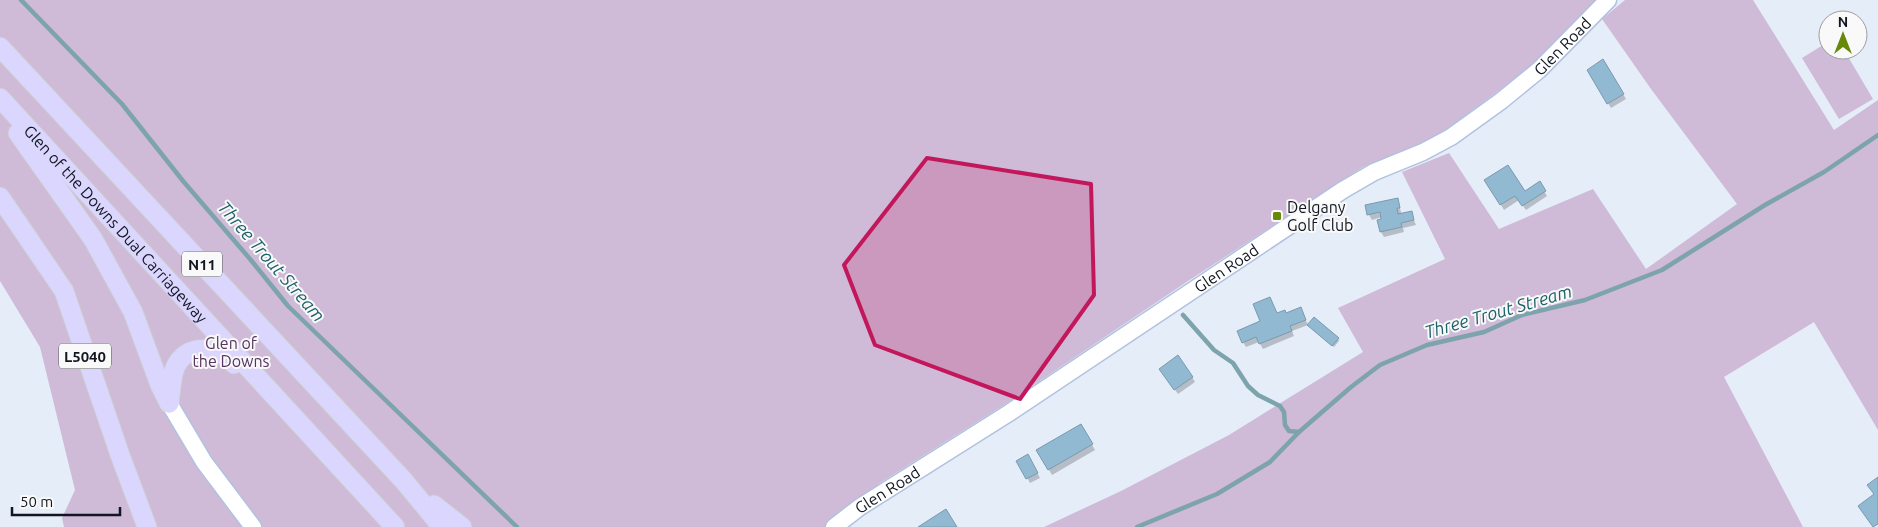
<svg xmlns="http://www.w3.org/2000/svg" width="1878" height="527" viewBox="0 0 1878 527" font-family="Ubuntu,sans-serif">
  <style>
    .green { fill: #cfbad7 }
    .shadow { fill: #0003 }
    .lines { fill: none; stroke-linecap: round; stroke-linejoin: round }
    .stream { stroke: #7da3ac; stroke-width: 4.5 }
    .building { fill: #91b9d1; stroke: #7a9aae }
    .secondary-casing { stroke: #b1c2e0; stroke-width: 19 }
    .trunk-casing { stroke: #cbccce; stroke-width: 21 }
    .secondary { stroke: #fff; stroke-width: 16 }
    .trunk { stroke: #dad6fe; stroke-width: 19 }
    .marked { fill: #c2185b; fill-opacity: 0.2; stroke: #c2185b; stroke-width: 4; stroke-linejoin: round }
    .poi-dot { fill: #67890a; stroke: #f9f9f9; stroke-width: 2 }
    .labels { text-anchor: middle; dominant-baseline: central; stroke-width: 4; stroke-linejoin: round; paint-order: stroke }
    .shield { fill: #f9f9f9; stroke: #575a62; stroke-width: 1 }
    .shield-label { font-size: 15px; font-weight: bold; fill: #111621 }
    .street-label { font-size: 16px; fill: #111621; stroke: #f9f9f9 }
    .poi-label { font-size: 16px; fill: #111621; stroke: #f9f9f9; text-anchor: start }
    .park-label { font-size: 16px; fill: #573562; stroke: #f9f9f9 }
    .water-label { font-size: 18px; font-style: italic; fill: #1d626b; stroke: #f9f9f9 }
  </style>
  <rect width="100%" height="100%" fill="#e5edf9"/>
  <!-- green -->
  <g class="green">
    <path d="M0,0H1596L1532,66L1447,129L1414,148L1363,167L1188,281L1007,403L880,483L826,527H64L62,518L75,490L40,347L0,281Z"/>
    <path d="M1625,0H1753L1834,130L1878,100V430L1814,322L1724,377L1803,527H1044L1121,491L1229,435L1363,352L1338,308L1445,259L1402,172L1449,153L1499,229L1593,189L1646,269L1737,204L1651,89L1602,19Z"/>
    <path d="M1828,42V50H1844L1873,99L1839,119L1802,58Z"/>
  </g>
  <!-- shadow -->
  <g class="shadow">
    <path d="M1603,61L1626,99L1611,108L1588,70Z"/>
    <path d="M1486,180L1525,193L1539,183L1547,196L1526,210L1519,200L1504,210Z"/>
    <path d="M1397,199L1402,215L1411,213L1416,225L1403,228L1404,232L1384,237L1381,232L1382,217L1372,220L1369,215Z"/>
    <path d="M1303,314L1308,325L1292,331L1294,336L1263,349L1259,342L1246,347L1243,342L1277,315Z"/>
    <path d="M1309,326L1338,338L1339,341L1334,347Z"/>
    <path d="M1164,374L1192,377L1195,382L1178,394Z"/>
    <path d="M1081,426L1095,450L1052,475L1038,451Z"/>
    <path d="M1028,456L1040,478L1030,483L1018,461Z"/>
  </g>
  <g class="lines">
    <!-- stream -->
    <g class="stream">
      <path d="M21,0L122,104L183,181L250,259L288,306L517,527"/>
      <path d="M1183,315L1214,350L1233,363L1248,386L1258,395L1280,406L1284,412L1285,425L1289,431L1299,432"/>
      <path d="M1137,527L1217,494L1270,462L1299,432L1351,387L1380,365L1427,345L1484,332L1522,315L1585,300L1662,270L1765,205L1824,172L1878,135"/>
    </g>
  </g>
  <!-- building -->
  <g class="building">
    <path d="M1603,59L1624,94L1607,104L1587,70Z"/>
    <path d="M1508,165L1525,191L1540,181L1546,191L1522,206L1515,196L1500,205L1484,180Z"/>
    <path d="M1398,198L1400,208H1397L1398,214L1412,211L1414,220L1401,223L1402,227L1380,232L1377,220L1381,219L1380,212L1367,215L1365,205Z"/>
    <path d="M1270,297L1277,313L1285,310L1286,313L1301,307L1306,320L1290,326L1292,331L1259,344L1256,337L1242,343L1237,331L1260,321L1253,304Z"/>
    <path d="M1314,317L1339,338L1332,346L1307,325Z"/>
    <path d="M1178,355L1193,377L1174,390L1159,369Z"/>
    <path d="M1081,424L1093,444L1048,470L1036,450Z"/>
    <path d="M1028,454L1038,473L1026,479L1016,461Z"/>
    <path d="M1878,477V524L1873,527L1858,506L1874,494L1867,485Z"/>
    <path d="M946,509L957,527H918Z"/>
  </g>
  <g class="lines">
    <!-- secondary casing -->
    <g class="secondary-casing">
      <g id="secondary">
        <path d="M169,403L204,462L253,527"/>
        <path id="s1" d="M834,527L860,507L1009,413L1343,190L1374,172L1423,152L1451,137L1501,101L1539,70L1608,0"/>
      </g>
    </g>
    <!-- trunk casing -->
    <g class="trunk-casing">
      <g id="trunk">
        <path d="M0,47L404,481L442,527"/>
        <path id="s2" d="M0,98L395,527"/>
        <path d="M18,133L93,239L133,312L160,385L169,403"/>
        <path d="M0,197L64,291L120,455L147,527"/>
        <path d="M169,403C171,392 171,378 175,368C186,342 218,346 234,364"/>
        <path d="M434,505L462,527"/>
      </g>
    </g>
    <!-- secondary -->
    <use href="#secondary" class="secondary"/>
    <!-- trunk -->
    <use href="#trunk" class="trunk"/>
  </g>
  <!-- marked area -->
  <path class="marked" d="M927,158L1091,184L1094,295L1020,399L875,345L844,265Z"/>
  <!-- markers -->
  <rect class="poi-dot" x="1272" y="211" width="10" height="10" rx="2.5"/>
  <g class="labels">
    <!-- shield labels -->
    <g class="shield">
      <rect x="182" y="251.5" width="40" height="25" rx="4"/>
      <rect x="59" y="343.5" width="52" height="25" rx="4"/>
    </g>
    <g class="shield-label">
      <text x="202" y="264">N11</text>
      <text x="85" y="356">L5040</text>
    </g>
    <!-- street labels -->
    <g class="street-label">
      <text stroke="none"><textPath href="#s1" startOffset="875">Glen Road</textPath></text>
      <text stroke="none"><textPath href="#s2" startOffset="171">Glen of the Downs Dual Carriageway</textPath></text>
      <text stroke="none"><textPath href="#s1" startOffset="470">Glen Road</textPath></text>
      <text stroke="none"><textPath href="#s1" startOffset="65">Glen Road</textPath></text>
    </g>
    <!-- poi labels -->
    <g class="poi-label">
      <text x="1287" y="207">Delgany<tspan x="1287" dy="18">Golf Club</tspan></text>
    </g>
    <!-- park labels -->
    <g class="park-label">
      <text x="231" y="343">Glen of<tspan x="231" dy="18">the Downs</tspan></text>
    </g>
    <!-- water labels -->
    <g class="water-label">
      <text transform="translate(272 261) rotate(49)">Three Trout Stream</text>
      <text transform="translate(1498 311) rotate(-16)">Three Trout Stream</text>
    </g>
  </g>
  <!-- north arrow -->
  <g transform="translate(1843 35)"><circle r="24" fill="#f9f9f9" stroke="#9c9ea3"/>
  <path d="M0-4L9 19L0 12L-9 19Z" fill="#67890a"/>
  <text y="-8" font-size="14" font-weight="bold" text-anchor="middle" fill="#111621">N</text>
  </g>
  <!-- scale -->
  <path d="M12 507v8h108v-8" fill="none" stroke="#111621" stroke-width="2.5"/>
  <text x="20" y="507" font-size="15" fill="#111621" stroke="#f9f9f9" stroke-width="4" paint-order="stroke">50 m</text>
</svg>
